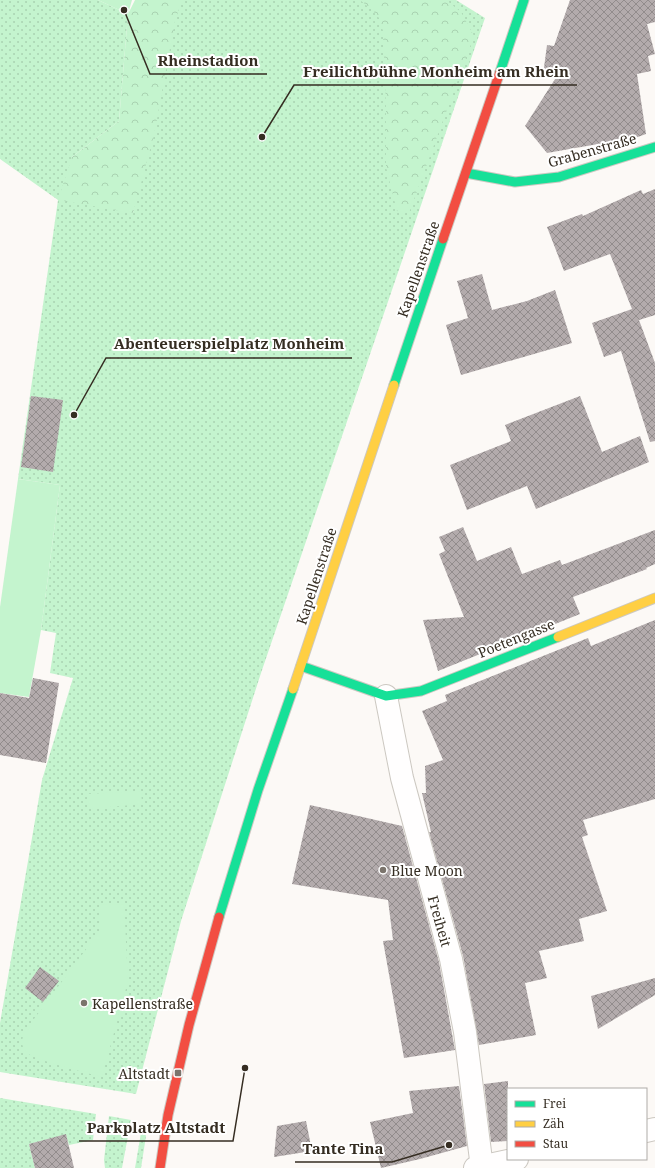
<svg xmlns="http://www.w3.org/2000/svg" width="655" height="1168" viewBox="0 0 655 1168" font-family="'Noto Serif',serif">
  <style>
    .green { fill: url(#green-dots) }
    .forest { fill: url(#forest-crowns) }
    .pitch { fill: #c4f4ce }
    .building { fill: url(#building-cross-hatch) }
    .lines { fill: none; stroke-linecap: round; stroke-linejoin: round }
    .street-casing { stroke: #ccc8c1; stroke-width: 24 }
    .fast-casing { stroke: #ccc8c1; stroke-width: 11 }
    .slow-casing { stroke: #ccc8c1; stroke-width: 11 }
    .jam-casing { stroke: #ccc8c1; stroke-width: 11 }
    .street { stroke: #fffefe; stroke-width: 22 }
    .fast { stroke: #16e098; stroke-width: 9 }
    .slow { stroke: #ffcf43; stroke-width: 9 }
    .jam { stroke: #f24e42; stroke-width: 9 }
    .poi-dot { fill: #7b746c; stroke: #fff; stroke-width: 1.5 }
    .labels { text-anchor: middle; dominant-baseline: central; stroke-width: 4; stroke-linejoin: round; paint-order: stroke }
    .street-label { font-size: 14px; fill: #352d22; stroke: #fff }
    .poi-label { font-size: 14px; fill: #352d22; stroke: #fff; text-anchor: start }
    .leader { fill: none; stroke: #352d22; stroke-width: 1.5 }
    .callout-dot { fill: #352d22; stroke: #fff; stroke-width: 1.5 }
    .callout-label { font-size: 15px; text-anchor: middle; font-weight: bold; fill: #352d22; stroke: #fff; stroke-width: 4; stroke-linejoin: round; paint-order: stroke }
  </style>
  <defs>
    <pattern id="green-dots" width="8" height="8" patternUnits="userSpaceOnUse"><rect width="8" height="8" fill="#c4f4ce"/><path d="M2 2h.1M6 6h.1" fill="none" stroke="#a9d2b1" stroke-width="1.8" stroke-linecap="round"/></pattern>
    <pattern id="forest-crowns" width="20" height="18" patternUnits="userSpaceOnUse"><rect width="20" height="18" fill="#c4f4ce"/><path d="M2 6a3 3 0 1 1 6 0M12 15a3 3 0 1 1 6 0" fill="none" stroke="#a9d2b1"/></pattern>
    <pattern id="building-cross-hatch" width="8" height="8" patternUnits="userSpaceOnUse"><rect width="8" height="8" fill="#b3abac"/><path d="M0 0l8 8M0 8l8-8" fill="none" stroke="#928c8c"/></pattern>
  </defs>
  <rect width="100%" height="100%" fill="#fcf9f6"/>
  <!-- green -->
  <g class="green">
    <path d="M0,0H98L128,14L119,121L72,157L133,213L164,0H456L485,18L261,673L181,921L136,1094L0,1072V1023L42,780L73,678L50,673L56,633L41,630L60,485L18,479L58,200L0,159Z"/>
    <path d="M0,1098L96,1114L93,1140L69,1145L66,1135L29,1144L35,1168H0Z"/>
    <path d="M109,1116L131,1120L122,1168H105L104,1160Z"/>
    <path d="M142,1127L146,1136L141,1168H135Z"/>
  </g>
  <!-- forest -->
  <g class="forest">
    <path d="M135,0H182L175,21L154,135L133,213L58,200L72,157L119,121L128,14Z"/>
    <path d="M360,0H446L461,12L474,36L409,213L397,211L386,167V108L383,31L379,18L372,10Z"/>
  </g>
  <!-- pitch -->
  <g class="pitch">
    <path d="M98,0H132L128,14Z"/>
    <path d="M18,479L60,485L41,630L29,697L0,693V607Z"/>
    <path d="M141,791L142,804L88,809L87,794Z"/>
    <path d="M124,904L128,981L102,1077C88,1073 33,1060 26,1052C20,1046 22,1037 25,1031L99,932V905Z"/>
  </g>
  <!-- building -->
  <g class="building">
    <path d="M570,0H655V22L647,24L655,54L648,56L651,71L637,74L646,134L621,143V140L547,153L525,126L557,76L543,75L547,45L554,46Z"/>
    <path d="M655,189V315L639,320L655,363V441L650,442L621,351L604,357L592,323L632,309L610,254L564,271L547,227L582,214L583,216L641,190L643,194Z"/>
    <path d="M482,274L492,310L527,301L555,290L572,343L461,375L446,325L468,318L457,281Z"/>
    <path d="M31,396L63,400L53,472L21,467Z"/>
    <path d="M580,396L602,452L640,436L649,462L536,509L527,486L467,510L450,465L511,441L505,425Z"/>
    <path d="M463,527L477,561L511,547L522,574L560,560L562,565L655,530V564L646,568L647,569L573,597L580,614L438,671L423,620L464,617L439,554L445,551L439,537Z"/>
    <path d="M655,620V799L583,820L588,835L582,837L607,911L579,919L584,941L539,951L547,978L525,983L536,1035L479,1045L463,956L429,832H431L422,793H426L425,766L443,760L422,711L447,701L445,695L588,638L591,646Z"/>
    <path d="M33,678L59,683L46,763L0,755V693L29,698Z"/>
    <path d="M310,805L402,826L439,962L455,1050L404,1058L383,941L393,940L388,900L292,884Z"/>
    <path d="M40,967L59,981L43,1002L25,988Z"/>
    <path d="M655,978V995L598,1029L591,996Z"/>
    <path d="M508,1081V1141L491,1142L484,1084Z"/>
    <path d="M459,1086L467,1146L420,1159L381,1168L370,1122L413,1113L409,1091Z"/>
    <path d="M306,1121L312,1151L274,1157L277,1126Z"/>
    <path d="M66,1134L74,1168H35L29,1144Z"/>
  </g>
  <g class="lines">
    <!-- street casing -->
    <g class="street-casing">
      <g id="street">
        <path d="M386,696L402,778L451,959L465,1032L482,1168"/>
        <path d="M646,1131L655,1129"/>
        <path d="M475,1168L517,1159"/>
      </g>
    </g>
    <!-- fast casing -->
    <g class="fast-casing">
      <g id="fast">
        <path d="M500,72L524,0"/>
        <path d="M466,173L515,182L559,177L655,147"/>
        <path d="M394,385L443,239"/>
        <path d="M301,666L386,696L421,691L558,637"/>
        <path d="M219,917L258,790L293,689"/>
      </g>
    </g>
    <!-- slow casing -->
    <g class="slow-casing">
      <g id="slow">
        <path d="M558,637L655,598"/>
        <path d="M293,689L394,385"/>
      </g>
    </g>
    <!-- jam casing -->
    <g class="jam-casing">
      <g id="jam">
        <path d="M443,239L500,72"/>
        <path d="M160,1168L168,1115L189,1025L219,917"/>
      </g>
    </g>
    <!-- street -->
    <use href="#street" class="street"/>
    <!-- fast -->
    <use href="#fast" class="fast"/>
    <!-- slow -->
    <use href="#slow" class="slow"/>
    <!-- jam -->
    <use href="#jam" class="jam"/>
  </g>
  <!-- markers -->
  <g class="poi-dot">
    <circle cx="383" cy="870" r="4"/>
    <circle cx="84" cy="1003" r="4"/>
    <rect x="174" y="1069" width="8" height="8" rx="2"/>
  </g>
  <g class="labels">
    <!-- street labels -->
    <g class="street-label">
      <text transform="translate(592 150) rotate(-16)">Grabenstraße</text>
      <text transform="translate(418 269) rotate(-71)">Kapellenstraße</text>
      <text transform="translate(316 576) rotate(-72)">Kapellenstraße</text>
      <text transform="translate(516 638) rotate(-22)">Poetengasse</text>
      <text transform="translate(440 921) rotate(74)">Freiheit</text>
    </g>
    <!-- poi labels -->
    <g class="poi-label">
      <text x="391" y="870">Blue Moon</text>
      <text x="92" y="1003">Kapellenstraße</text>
      <text x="170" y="1073" text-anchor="end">Altstadt</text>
    </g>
  </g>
  <!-- callouts -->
  <path class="leader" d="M124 10L150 74H267M262 137L294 85H577M74 415L106 358H352M245 1068L233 1141H79M449 1145L392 1162H295"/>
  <g class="callout-dot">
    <circle cx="124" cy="10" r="4"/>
    <circle cx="262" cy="137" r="4"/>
    <circle cx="74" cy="415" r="4"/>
    <circle cx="245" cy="1068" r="4"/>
    <circle cx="449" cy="1145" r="4"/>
  </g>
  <g class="callout-label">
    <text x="208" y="66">Rheinstadion</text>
    <text x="436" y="77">Freilichtbühne Monheim am Rhein</text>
    <text x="229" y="349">Abenteuerspielplatz Monheim</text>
    <text x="156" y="1133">Parkplatz Altstadt</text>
    <text x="343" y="1154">Tante Tina</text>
  </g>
  <!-- legend -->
  <rect x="507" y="1088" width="140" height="72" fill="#ffffff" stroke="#aeaba7"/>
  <rect x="515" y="1101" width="20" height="6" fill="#16e098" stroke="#aeaba7"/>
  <text x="543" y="1108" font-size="12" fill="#352d22">Frei</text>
  <rect x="515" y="1121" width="20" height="6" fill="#ffcf43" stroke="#aeaba7"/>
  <text x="543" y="1128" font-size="12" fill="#352d22">Zäh</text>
  <rect x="515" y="1141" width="20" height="6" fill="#f24e42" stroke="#aeaba7"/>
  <text x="543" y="1148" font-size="12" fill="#352d22">Stau</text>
</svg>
